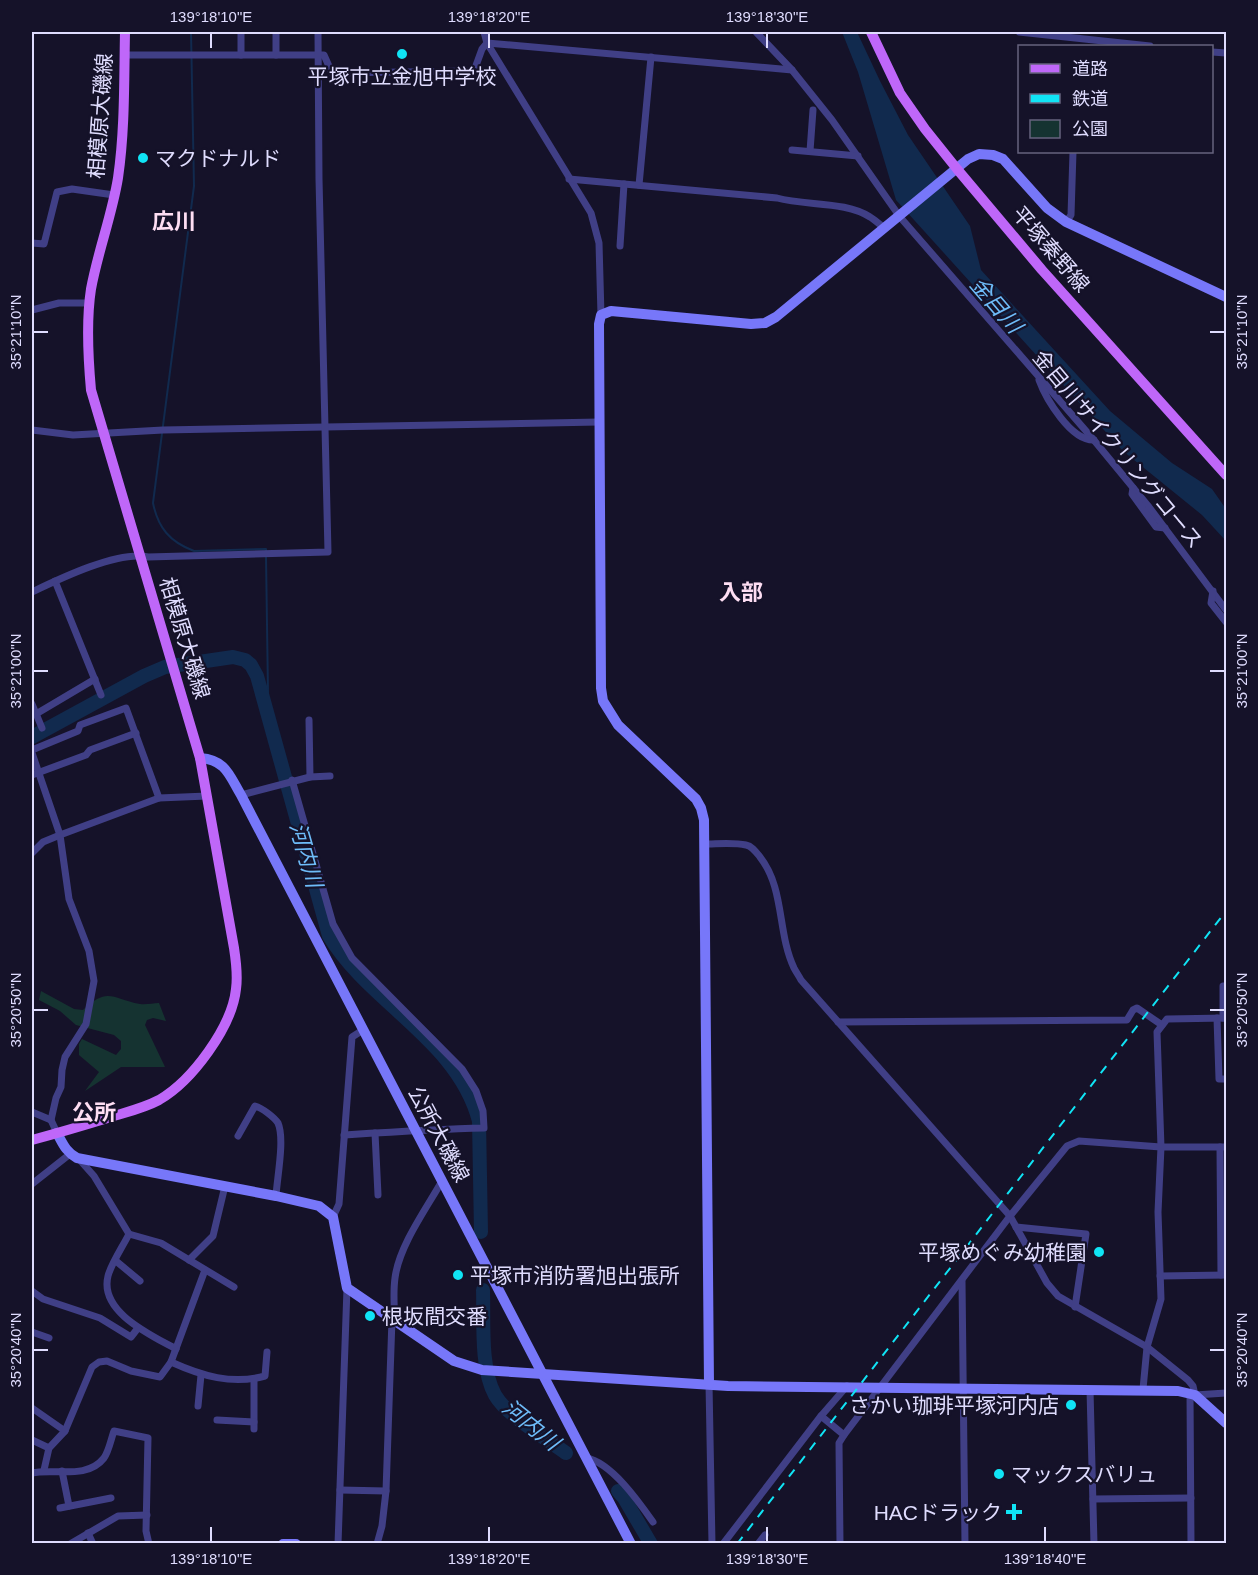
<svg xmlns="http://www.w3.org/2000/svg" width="1258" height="1575" viewBox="0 0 1258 1575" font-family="Helvetica,'Noto Sans JP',sans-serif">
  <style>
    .green { fill: #153331 }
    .water { fill: #112a4e }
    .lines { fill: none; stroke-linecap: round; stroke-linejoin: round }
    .stream { stroke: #112a4e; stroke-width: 2 }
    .river { stroke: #112a4e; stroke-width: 14 }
    .street { stroke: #403f86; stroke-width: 7 }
    .secondary { stroke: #7777f9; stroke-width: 10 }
    .primary { stroke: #bf67f9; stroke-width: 10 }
    .rail { stroke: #10e4f5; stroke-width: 2; stroke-dasharray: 9 8; stroke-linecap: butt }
    .ticks { fill: none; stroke: #dfdcfe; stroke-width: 2 }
    .poi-dot { fill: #10e4f5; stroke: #151229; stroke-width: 2 }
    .labels { text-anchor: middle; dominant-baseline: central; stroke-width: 4.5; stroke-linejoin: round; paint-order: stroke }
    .poi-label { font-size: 21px; fill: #dfdcfe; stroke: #151229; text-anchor: start }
    .street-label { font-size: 21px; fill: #dfdcfe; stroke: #151229 }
    .neighbourhood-label { font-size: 22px; font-weight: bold; fill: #fedef3; stroke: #151229 }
    .water-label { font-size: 22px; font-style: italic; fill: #6ebcf9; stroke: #151229 }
    .neatline { fill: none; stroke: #dfdcfe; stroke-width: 2 }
    .ticks-label { font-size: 15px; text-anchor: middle; fill: #dfdcfe }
  </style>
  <rect width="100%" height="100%" fill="#151229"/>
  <!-- green -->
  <path class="green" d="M41,991L74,1009L83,1010C108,986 112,999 140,1004C146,1005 153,1003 159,1003L166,1021L153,1018L147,1020L145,1025L165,1067H121L85,1091L99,1072L79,1055V1044L82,1039L116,1055L121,1049V1041L114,1035L76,1025L60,1011L39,1000Z"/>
  <!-- water -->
  <path class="water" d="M842,32H857L880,81L908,135L970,226L981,270L1110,411L1172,463L1212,489L1226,509V541L1202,515L1123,451L896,200L858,72Z"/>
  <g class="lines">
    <!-- stream -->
    <g class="stream">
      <path d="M191,32L194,186L153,503C158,528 170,542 194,551L266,549V551"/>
      <path d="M263,698L268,693L266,556"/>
    </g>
    <!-- river -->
    <g class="river">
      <path d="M32,737L144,676L165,667L233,657L245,660L251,665L257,676L329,936C370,1004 458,1040 479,1121L481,1232"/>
      <path d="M483,1290C484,1320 480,1368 495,1395C507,1416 547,1439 566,1453"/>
      <path d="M618,1491L624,1498L651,1544"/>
    </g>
    <!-- street -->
    <g class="street">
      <path d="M241,32V55"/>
      <path d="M276,32V55"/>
      <path d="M484,32L487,43L591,213L599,243L601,315"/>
      <path d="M756,32L792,70L832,120L900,217L1093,439L1149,507L1226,610"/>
      <path d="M1019,32L1150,46"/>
      <path d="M1212,52L1226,53"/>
      <path d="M124,55H324L332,73L474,71L482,49L487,43L792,70"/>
      <path d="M792,150L858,156"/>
      <path d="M810,151L813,110"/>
      <path d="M569,179L777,198C806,206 846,201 870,217C875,220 880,225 885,228"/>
      <path d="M639,185L651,57"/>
      <path d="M1066,222L1071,215L1073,152"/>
      <path d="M32,243L44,244L57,192L72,189L114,195"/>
      <path d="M620,246L624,184"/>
      <path d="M32,310L59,303H90"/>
      <path d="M1039,380C1046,399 1071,441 1094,440"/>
      <path d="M32,430L73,435L163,430L599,422"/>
      <path d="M1133,488L1132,494L1156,527L1165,528"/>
      <path d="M55,581L101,695"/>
      <path d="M1213,591L1211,603L1226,622"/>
      <path d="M32,592C59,579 119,550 148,557L328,552L319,179L318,32"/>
      <path d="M32,704L42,728"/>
      <path d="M36,714L95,679"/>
      <path d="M309,720L310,777"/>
      <path d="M32,750L78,731L80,725L126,708L159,798"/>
      <path d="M32,753L60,835L69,899L89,951L94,981L86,1024L65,1057L62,1070L61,1087L56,1098L51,1120"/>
      <path d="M32,775L86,755L90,750L136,733"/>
      <path d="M292,780L333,924L352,958L462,1069L476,1091L483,1111L484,1128C437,1129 391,1132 344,1135"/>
      <path d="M241,795L310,777L330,776"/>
      <path d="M704,844C717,844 733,842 746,845C752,846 756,852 760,857C785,889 777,932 794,968C796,972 799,976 801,980L1010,1216L1047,1283L1058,1296L1147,1347L1188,1380L1193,1386L1195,1395L1226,1393"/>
      <path d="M32,853L43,842L60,835L159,798L207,796"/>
      <path d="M1217,1018L1219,1079H1226"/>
      <path d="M1223,1018V986H1226"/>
      <path d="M838,1022L1127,1020L1133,1010L1137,1008L1162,1025"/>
      <path d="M32,1112L51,1120L57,1133"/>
      <path d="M375,1133L378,1195"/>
      <path d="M238,1136L255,1106C262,1108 274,1117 278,1123C285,1139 277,1178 276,1196"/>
      <path d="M1220,1147L1221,1275"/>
      <path d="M78,1158L94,1176L129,1234L161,1243L234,1287"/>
      <path d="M32,1184L70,1154"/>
      <path d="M333,1217L339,1204L352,1037L363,1030"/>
      <path d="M1016,1227L1086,1234L1075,1307"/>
      <path d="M129,1234C123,1246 111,1264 108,1276C99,1312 151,1335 176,1349"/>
      <path d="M189,1260L213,1236L225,1186"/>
      <path d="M116,1261L140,1281"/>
      <path d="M1160,1276L1226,1275"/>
      <path d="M962,1281L965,1544"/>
      <path d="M32,1291L43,1299L100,1318L131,1337L138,1328"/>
      <path d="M395,1321C394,1306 393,1292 395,1278C399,1246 426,1209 442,1181"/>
      <path d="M32,1332L49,1338"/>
      <path d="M171,1362C202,1376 232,1385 265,1376L267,1352"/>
      <path d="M254,1379V1429"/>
      <path d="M709,1384L712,1544"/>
      <path d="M1143,1389L1147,1347L1161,1299L1158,1212L1161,1147L1157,1032L1167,1019L1226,1018"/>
      <path d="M1090,1390L1094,1544"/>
      <path d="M1190,1393L1191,1544"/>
      <path d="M198,1406L201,1375"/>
      <path d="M32,1408L65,1431"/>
      <path d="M821,1416L844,1435L839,1443L840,1544"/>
      <path d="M217,1420L254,1422"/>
      <path d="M844,1435L1010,1216L1067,1146L1079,1141L1161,1147H1226"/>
      <path d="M32,1440L49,1448"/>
      <path d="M586,1458C611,1462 639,1502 653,1522"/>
      <path d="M44,1470L49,1448L65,1431L92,1367L99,1362L107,1361L131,1371L160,1377L171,1362L205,1270"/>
      <path d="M62,1471L69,1506"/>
      <path d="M32,1473C54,1468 87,1480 104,1458C109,1451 111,1439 114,1431L148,1438L146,1531L149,1544"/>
      <path d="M340,1490L386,1491"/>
      <path d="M1093,1499L1191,1498"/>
      <path d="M60,1508L111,1498"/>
      <path d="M88,1533L93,1544"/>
      <path d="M70,1544L118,1516L147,1515"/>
      <path d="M338,1544L347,1288"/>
      <path d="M377,1544L382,1526L386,1491L392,1319"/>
      <path d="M723,1544L821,1416L847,1386"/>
      <path d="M758,1544L765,1535"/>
    </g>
    <!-- secondary -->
    <g class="secondary">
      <path d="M200,758C226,760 229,775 241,795L631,1544"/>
      <path d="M57,1133C63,1144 66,1152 77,1158L276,1196L319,1206L333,1217L347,1288L454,1361L482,1370L728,1386L1178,1391L1195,1395L1226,1423"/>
      <path d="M709,1384L704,820L701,808L696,799L618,725L603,701L601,688L599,324L601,315L611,311L751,324L765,323L776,317L968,159L979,154L993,155L1003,159L1047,208L1066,222L1226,297"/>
      <path d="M283,1544H296"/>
    </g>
    <!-- primary -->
    <g class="primary">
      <path d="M871,32L900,93L925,129L957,169L1042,270L1226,475"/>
      <path d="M32,1140C58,1133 85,1125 111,1117C127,1112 144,1108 159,1100C192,1081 232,1027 236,989C238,975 236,961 234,948L200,758L91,390C88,357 86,321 91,289C98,251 112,215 118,178C125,130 124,80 125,32"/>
    </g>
    <!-- rail -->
    <path class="rail" d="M737,1544L1226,911"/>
  </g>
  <!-- ticks -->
  <path class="ticks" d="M211,33V48M489,33V48M767,33V48M33,332H48M1210,332H1225M33,671H48M1210,671H1225M33,1010H48M1210,1010H1225M33,1350H48M1210,1350H1225M211,1527V1542M489,1527V1542M767,1527V1542M1045,1527V1542"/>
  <!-- markers -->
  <g class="poi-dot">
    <circle cx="402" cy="54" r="6"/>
    <circle cx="143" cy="158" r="6"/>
    <circle cx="1099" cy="1252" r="6"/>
    <circle cx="458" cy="1275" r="6"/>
    <circle cx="370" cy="1316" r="6"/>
    <circle cx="1071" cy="1405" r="6"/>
    <circle cx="999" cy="1474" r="6"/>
    <path d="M1011 1503h6v6h6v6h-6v6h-6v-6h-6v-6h6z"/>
  </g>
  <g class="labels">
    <!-- poi labels -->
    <g class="poi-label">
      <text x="402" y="76" text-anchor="middle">平塚市立金旭中学校</text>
      <text x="155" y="158">マクドナルド</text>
      <text x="1087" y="1252" text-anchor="end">平塚めぐみ幼稚園</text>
      <text x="470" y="1275">平塚市消防署旭出張所</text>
      <text x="382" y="1316">根坂間交番</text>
      <text x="1059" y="1405" text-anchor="end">さかい珈琲平塚河内店</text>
      <text x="1011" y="1474">マックスバリュ</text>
      <text x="1002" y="1512" text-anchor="end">HACドラック</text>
    </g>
    <!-- street labels -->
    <g class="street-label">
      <text transform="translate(100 116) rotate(-86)">相模原大磯線</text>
      <text transform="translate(1051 249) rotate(49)">平塚秦野線</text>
      <text transform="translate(1118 449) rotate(50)">金目川サイクリングコース</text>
      <text transform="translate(185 638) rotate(73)">相模原大磯線</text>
      <text transform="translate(439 1134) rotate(62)">公所大磯線</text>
    </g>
    <!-- neighbourhood labels -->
    <g class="neighbourhood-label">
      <text x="174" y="221">広川</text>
      <text x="741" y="592">入部</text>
      <text x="94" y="1112">公所</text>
    </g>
    <!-- water labels -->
    <g class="water-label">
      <text transform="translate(996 305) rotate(49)">金目川</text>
      <text transform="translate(306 855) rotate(74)">河内川</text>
      <text transform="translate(531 1425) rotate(39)">河内川</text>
    </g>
  </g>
  <!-- border -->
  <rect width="1258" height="1575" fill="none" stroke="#151229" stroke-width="66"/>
  <!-- legend -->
  <rect x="1018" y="45" width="195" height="108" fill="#151229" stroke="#66637e" stroke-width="1.5"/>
  <rect x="1030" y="64" width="30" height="9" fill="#bf67f9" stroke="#66637e" stroke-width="1.5"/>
  <text x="1072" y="75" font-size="18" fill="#dfdcfe">道路</text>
  <rect x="1030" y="94" width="30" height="9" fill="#10e4f5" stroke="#66637e" stroke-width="1.5"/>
  <text x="1072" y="105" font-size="18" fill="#dfdcfe">鉄道</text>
  <rect x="1030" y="120" width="30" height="18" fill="#153331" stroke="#66637e" stroke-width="1.5"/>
  <text x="1072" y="135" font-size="18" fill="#dfdcfe">公園</text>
  <rect x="33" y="33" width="1192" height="1509" class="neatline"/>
  <g class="ticks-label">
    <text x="211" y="22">139°18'10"E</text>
    <text x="489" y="22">139°18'20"E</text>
    <text x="767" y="22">139°18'30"E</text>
    <text transform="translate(16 332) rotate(-90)" y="5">35°21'10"N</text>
    <text transform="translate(1242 332) rotate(-90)" y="5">35°21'10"N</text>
    <text transform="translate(16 671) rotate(-90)" y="5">35°21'00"N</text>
    <text transform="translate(1242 671) rotate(-90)" y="5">35°21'00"N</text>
    <text transform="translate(16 1010) rotate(-90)" y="5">35°20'50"N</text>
    <text transform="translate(1242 1010) rotate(-90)" y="5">35°20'50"N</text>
    <text transform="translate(16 1350) rotate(-90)" y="5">35°20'40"N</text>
    <text transform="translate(1242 1350) rotate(-90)" y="5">35°20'40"N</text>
    <text x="211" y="1564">139°18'10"E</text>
    <text x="489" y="1564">139°18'20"E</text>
    <text x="767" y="1564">139°18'30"E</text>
    <text x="1045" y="1564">139°18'40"E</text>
  </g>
</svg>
